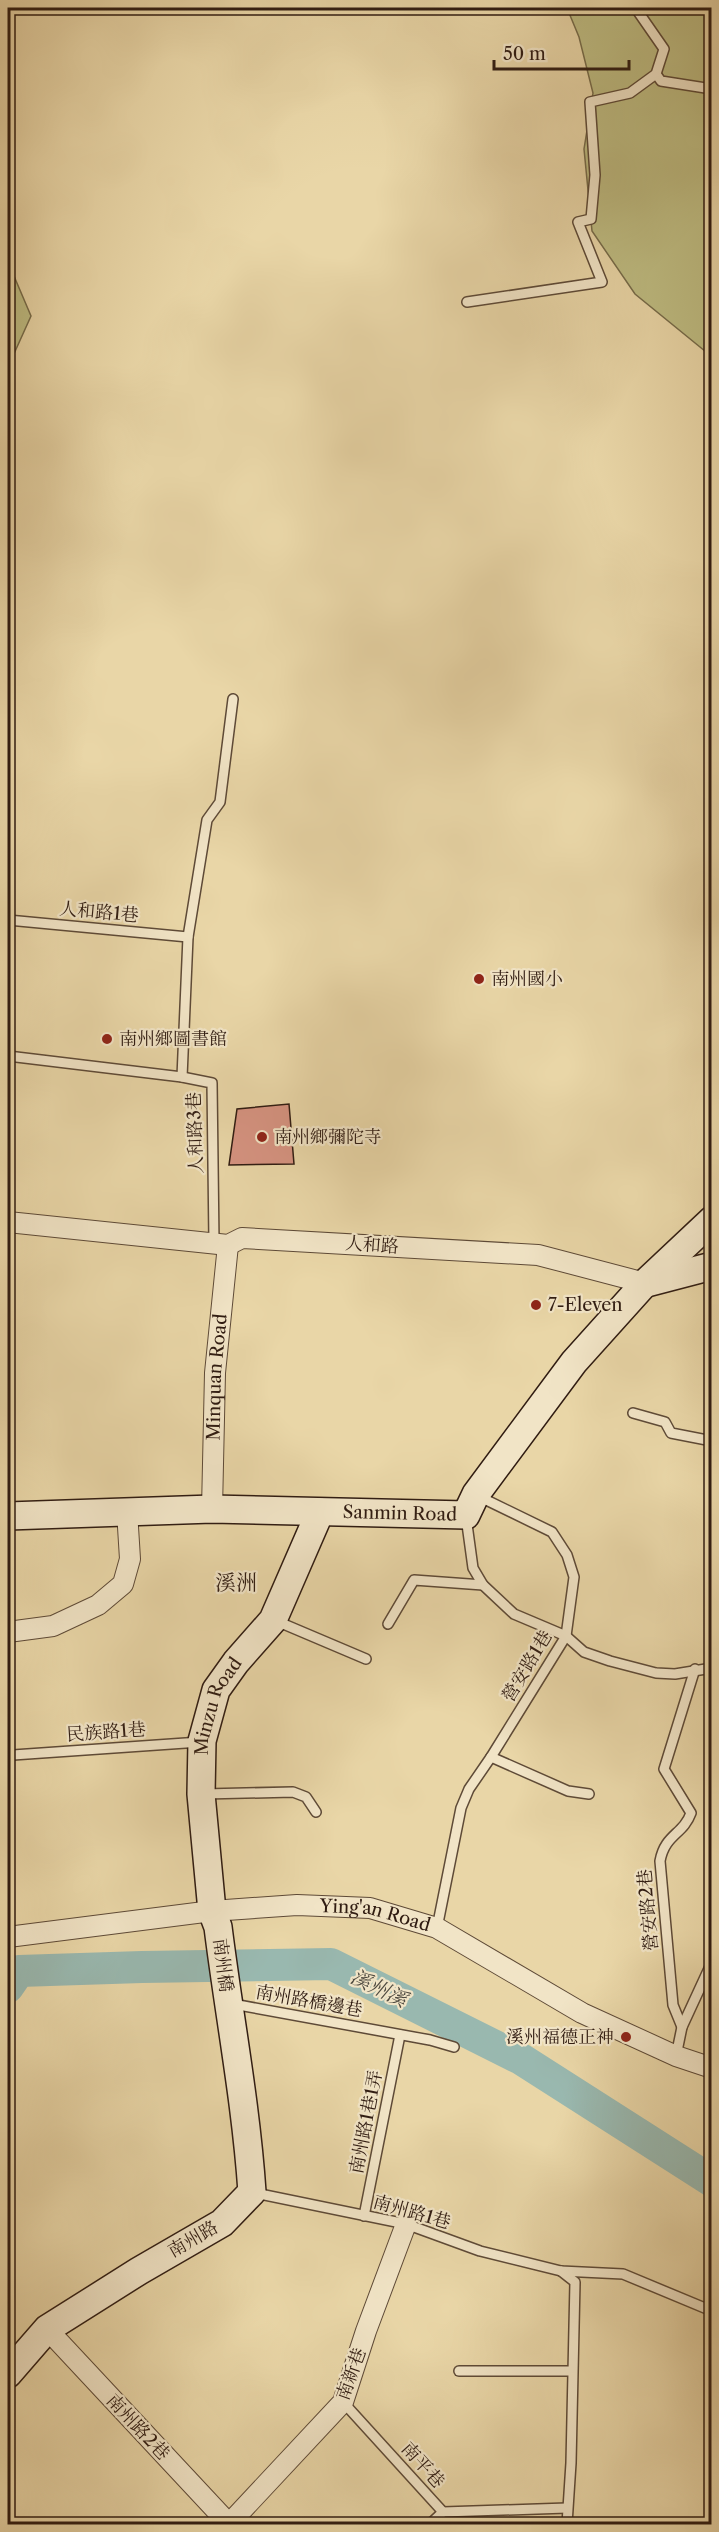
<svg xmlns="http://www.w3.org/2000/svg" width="719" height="2532" viewBox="0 0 719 2532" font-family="'Libre Caslon Text','Noto Serif TC',serif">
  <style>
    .green { fill: #bebc82; stroke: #776c4a; stroke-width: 1.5 }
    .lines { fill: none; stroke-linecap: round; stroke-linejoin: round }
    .river { stroke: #99b8af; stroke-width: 32 }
    .building { fill: #d69381; stroke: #301c12; stroke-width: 1.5 }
    .lane-casing { stroke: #5e4a37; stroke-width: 12 }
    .street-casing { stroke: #5e4a37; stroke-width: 22 }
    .secondary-casing { stroke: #301c12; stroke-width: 30 }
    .lane { stroke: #f1e4c6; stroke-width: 9 }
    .street { stroke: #f1e4c6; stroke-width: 20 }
    .secondary { stroke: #f1e4c6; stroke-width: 27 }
    .poi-dot { fill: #8f2418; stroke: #f1e4c6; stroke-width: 2 }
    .labels { text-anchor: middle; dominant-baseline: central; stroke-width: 4.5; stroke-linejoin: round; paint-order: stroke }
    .street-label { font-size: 18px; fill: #301c12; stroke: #f1e4c6 }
    .poi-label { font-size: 18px; fill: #301c12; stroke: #f1e4c6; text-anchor: start }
    .water-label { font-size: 20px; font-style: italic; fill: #504b41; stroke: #f1e4c6 }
    .quarter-label { font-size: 21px; fill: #301c12; stroke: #f1e4c6 }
  </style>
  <rect width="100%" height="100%" fill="#e9d6a7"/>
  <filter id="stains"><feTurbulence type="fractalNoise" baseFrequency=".00333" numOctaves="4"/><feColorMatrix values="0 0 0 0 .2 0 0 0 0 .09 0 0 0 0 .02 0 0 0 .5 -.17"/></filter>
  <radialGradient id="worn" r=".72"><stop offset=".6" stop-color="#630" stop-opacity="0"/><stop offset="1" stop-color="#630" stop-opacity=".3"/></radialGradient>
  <!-- green -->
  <g class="green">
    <path d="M567,8H711V356L635,294L592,231L584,149L593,93L579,37Z"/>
    <path d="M8,262L31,316L8,367Z"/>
  </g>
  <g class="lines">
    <!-- river -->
    <path class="river" d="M8,1987L19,1971L142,1967L331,1964L521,2059L712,2181"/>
  </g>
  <!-- building -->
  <path class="building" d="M289,1104L294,1164L229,1165L237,1109Z"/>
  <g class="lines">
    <!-- lane casing -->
    <g class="lane-casing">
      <g id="lane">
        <path d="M656,74L661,81L712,89"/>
        <path d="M467,302L602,282L578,222L591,219L595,175L590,102L630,93L656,74L664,49L639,13L638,8"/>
        <path d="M8,920L188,937"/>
        <path d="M8,1056L182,1077L212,1083L214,1243"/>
        <path d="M182,1077L188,937L207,820L220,802L233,699"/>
        <path d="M633,1413L665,1422L671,1433L712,1441"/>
        <path d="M466,1517L473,1568L483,1585L514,1614L566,1636L584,1652L610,1661L656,1673L675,1674L712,1668"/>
        <path d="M274,1620L366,1659"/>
        <path d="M388,1624L414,1580L483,1585"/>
        <path d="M13,1755L200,1742"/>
        <path d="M491,1757L568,1791L589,1794"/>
        <path d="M204,1794L293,1792L306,1797L316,1812"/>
        <path d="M437,1928L461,1808L469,1789L491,1757L566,1636L574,1577L567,1555L552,1532L478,1496"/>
        <path d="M233,2004L430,2040L454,2047"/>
        <path d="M682,2027L673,2005L660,1861C665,1834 683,1835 691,1813L664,1769L695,1669"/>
        <path d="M676,2056L682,2027L712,1962"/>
        <path d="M255,2193L406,2224L480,2251L561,2271L623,2274L712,2311"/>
        <path d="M364,2216L400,2035"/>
        <path d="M561,2271L575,2282L571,2463L567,2524"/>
        <path d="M459,2371H572"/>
        <path d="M343,2402L443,2512L567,2508"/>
        <path d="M430,2524L443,2512"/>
      </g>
    </g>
    <!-- street casing -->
    <g class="street-casing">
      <g id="street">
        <path d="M8,1222L228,1245L242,1238L538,1255L645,1283"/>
        <path id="s1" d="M212,1509L215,1373L228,1245"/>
        <path d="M8,1632L53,1626L98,1605L123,1584L130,1559L127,1511"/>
        <path id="s2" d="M8,1937L212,1911L297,1905L370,1908L437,1928L582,2013L676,2056L712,2068"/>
        <path d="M47,2329L229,2524"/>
        <path d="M229,2524L343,2402L366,2331L406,2224"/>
      </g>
    </g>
    <!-- secondary casing -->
    <g class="secondary-casing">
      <g id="secondary">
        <path d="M647,1283L712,1266"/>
        <path id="s3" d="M8,1516L212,1509L466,1515L476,1494L574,1362L645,1283L712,1220"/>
        <path id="s4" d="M8,2374L47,2329L139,2271L222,2223L252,2192C246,2103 229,2015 218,1927L212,1911L201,1794L202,1741L216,1690L236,1662L273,1620L320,1512"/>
      </g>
    </g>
    <!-- lane -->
    <use href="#lane" class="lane"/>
    <!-- street -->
    <use href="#street" class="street"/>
    <!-- secondary -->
    <use href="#secondary" class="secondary"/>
  </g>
  <!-- markers -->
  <g class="poi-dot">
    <circle cx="479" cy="979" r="6"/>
    <circle cx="107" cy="1039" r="6"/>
    <circle cx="262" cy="1137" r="6"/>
    <circle cx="536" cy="1305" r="6"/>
    <circle cx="626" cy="2037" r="6"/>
  </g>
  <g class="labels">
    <!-- street labels -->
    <g class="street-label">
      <text transform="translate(99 912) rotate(5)">人和路1巷</text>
      <text transform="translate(195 1133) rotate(-92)">人和路3巷</text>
      <text transform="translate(372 1245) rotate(4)">人和路</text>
      <text stroke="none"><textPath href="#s1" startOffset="132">Minquan Road</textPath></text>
      <text stroke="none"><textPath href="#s3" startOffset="392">Sanmin Road</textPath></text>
      <text transform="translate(527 1666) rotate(-59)">營安路1巷</text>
      <text stroke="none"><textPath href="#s4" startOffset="800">Minzu Road</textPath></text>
      <text transform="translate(106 1732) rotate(-4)">民族路1巷</text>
      <text transform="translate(648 1910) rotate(-95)">營安路2巷</text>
      <text stroke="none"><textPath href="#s2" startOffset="370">Ying'an Road</textPath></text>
      <text transform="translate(223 1965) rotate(83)">南州橋</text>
      <text transform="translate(309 2001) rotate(10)">南州路橋邊巷</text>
      <text transform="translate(366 2122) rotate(-79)">南州路1巷1弄</text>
      <text transform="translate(412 2212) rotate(16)">南州路1巷</text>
      <text transform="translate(193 2239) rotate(-30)">南州路</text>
      <text transform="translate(351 2374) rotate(-70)">南新巷</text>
      <text transform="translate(138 2427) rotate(47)">南州路2巷</text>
      <text transform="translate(423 2465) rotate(48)">南平巷</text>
    </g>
    <!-- poi labels -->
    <g class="poi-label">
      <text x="491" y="979">南州國小</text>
      <text x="119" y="1039">南州鄉圖書館</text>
      <text x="274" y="1137">南州鄉彌陀寺</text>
      <text x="548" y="1305">7-Eleven</text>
      <text x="614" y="2037" text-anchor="end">溪州福德正神</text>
    </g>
    <!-- water labels -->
    <g class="water-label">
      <text transform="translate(379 1988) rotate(26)">溪州溪</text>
    </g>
    <!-- quarter labels -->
    <g class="quarter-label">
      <text x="236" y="1582">溪洲</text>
    </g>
  </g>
  <!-- margin -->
  <rect width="719" height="2532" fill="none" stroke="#e9d6a7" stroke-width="30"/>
  <rect x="9" y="9" width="701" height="2514" fill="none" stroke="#301c12" stroke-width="3"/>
  <rect x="15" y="15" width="689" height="2502" fill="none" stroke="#301c12" stroke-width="1.5"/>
  <!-- scale -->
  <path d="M494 60v9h135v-9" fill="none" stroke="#301c12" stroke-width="3"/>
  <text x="503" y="60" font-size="18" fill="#301c12" stroke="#f1e4c6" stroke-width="4.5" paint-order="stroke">50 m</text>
  <rect width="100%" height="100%" filter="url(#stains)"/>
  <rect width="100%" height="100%" fill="url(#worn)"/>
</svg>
